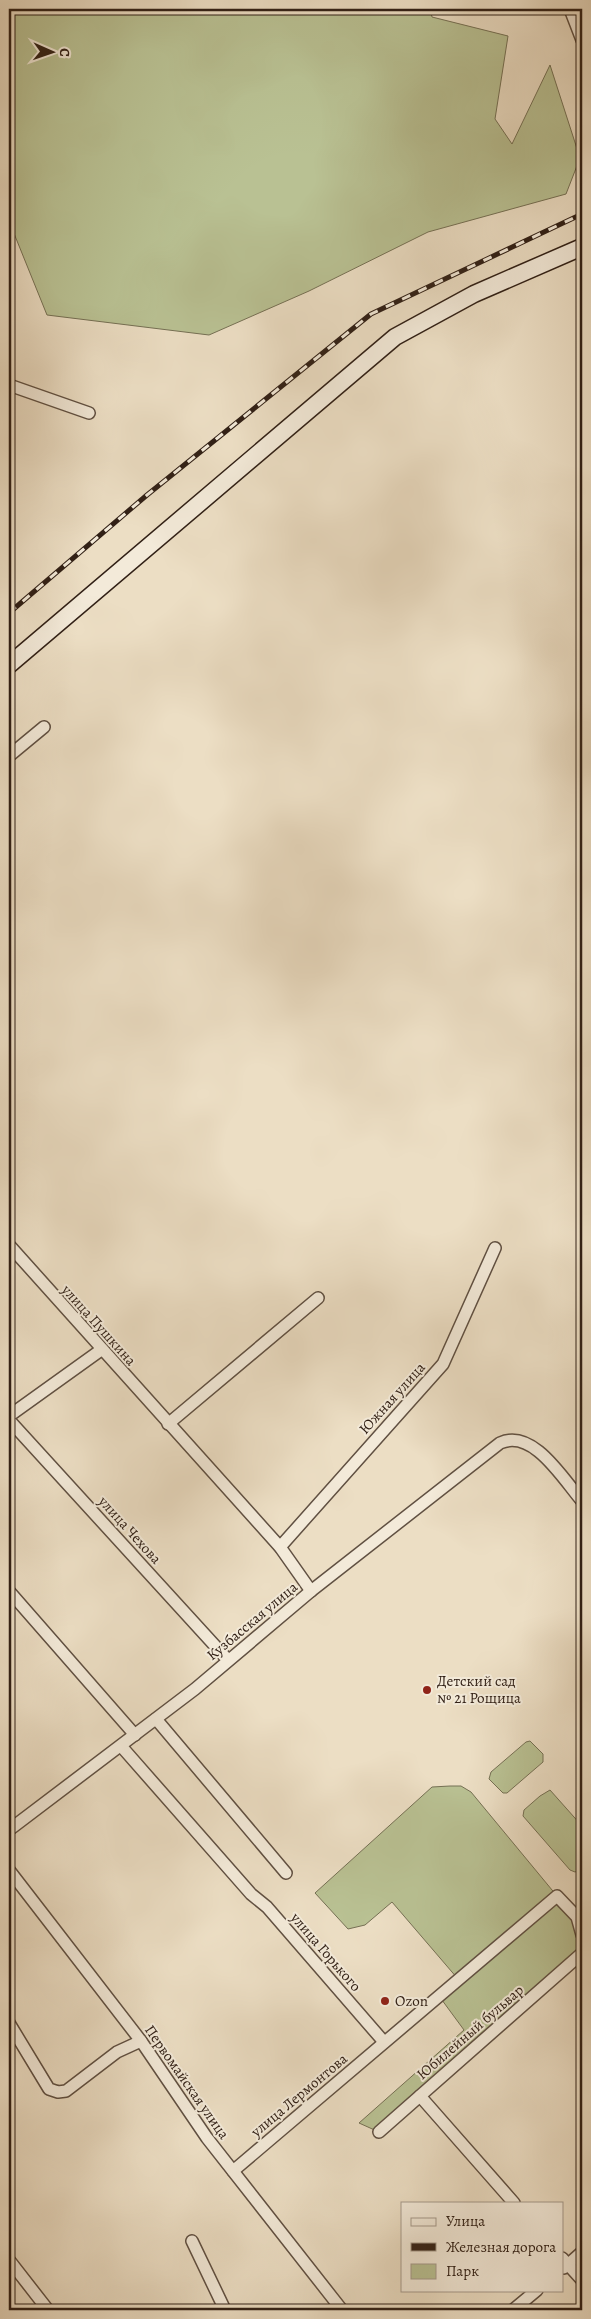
<svg xmlns="http://www.w3.org/2000/svg" width="591" height="2319" viewBox="0 0 591 2319" font-family="Alegreya,serif">
  <style>
    .green { fill: #b9c193; stroke: #757054 }
    .lines { fill: none; stroke-linecap: round; stroke-linejoin: round }
    .street-casing { stroke: #605042; stroke-width: 14 }
    .secondary-casing { stroke: #312016; stroke-width: 19 }
    .street { stroke: #f3ead9; stroke-width: 11 }
    .secondary { stroke: #f3ead9; stroke-width: 16 }
    .rail-casing { stroke: #312016; stroke-width: 5 }
    .rail { stroke: #f3ead9; stroke-width: 3; stroke-dasharray: 9; stroke-linecap: butt }
    .poi-dot { fill: #8f2418; stroke: #f3ead9; stroke-width: 2 }
    .labels { text-anchor: middle; dominant-baseline: central; stroke-width: 4; stroke-linejoin: round; paint-order: stroke }
    .street-label { font-size: 15px; fill: #312016; stroke: #f3ead9 }
    .poi-label { font-size: 15px; fill: #312016; stroke: #f3ead9; text-anchor: start }
  </style>
  <rect width="100%" height="100%" fill="#ecdec4"/>
  <filter id="stains"><feTurbulence type="fractalNoise" baseFrequency=".004" numOctaves="4"/><feColorMatrix values="0 0 0 0 .2 0 0 0 0 .09 0 0 0 0 .02 0 0 0 .5 -.17"/></filter>
  <radialGradient id="worn" r=".72"><stop offset=".6" stop-color="#630" stop-opacity="0"/><stop offset="1" stop-color="#630" stop-opacity=".3"/></radialGradient>
  <!-- green -->
  <g class="green">
    <path d="M14,9H430L432,17L508,36L495,119L512,144L550,65L580,158L566,194L428,232L309,291L209,335L47,315L11,226Z"/>
    <path d="M530,1741L543,1754V1762L507,1793H503L489,1779L491,1772L526,1742Z"/>
    <path d="M450,1786H461L471,1792L557,1896L582,1935L580,1955L379,2132L359,2123L464,2030L439,1996L458,1979L392,1902L365,1925L348,1929L315,1893L432,1787Z"/>
    <path d="M550,1790L582,1826L581,1870L575,1872L570,1870L523,1816L524,1810L540,1796Z"/>
  </g>
  <g class="lines">
    <!-- street casing -->
    <g class="street-casing">
      <g id="street">
        <path d="M570,9L582,40"/>
        <path d="M9,385L89,413"/>
        <path d="M9,756L44,727"/>
        <path d="M9,1245L280,1547L311,1591"/>
        <path d="M9,1416L101,1350"/>
        <path d="M9,1420L228,1660"/>
        <path d="M168,1424L318,1298"/>
        <path d="M280,1547L443,1364L495,1248"/>
        <path d="M9,1591L135,1735"/>
        <path d="M156,1719L286,1873"/>
        <path d="M121,1746L251,1894L267,1907L384,2042"/>
        <path d="M9,1830L195,1689L311,1591L500,1443C533,1428 563,1479 582,1501"/>
        <path d="M9,1870L141,2041L207,2138L342,2310"/>
        <path d="M9,2023L49,2089L58,2092L66,2091L117,2052L141,2041"/>
        <path d="M420,2096L514,2203"/>
        <path d="M379,2132L580,1955"/>
        <path d="M233,2171L557,1896L577,1917L582,1935"/>
        <path d="M192,2241L225,2310"/>
        <path d="M562,2258L582,2280"/>
        <path d="M9,2260L48,2310"/>
        <path d="M564,2268L582,2252"/>
        <path d="M513,2310L537,2290"/>
      </g>
    </g>
    <!-- secondary casing -->
    <g class="secondary-casing">
      <path id="secondary" d="M9,665L395,337L474,294L582,247"/>
    </g>
    <!-- street -->
    <use href="#street" class="street"/>
    <!-- secondary -->
    <use href="#secondary" class="secondary"/>
    <!-- rail casing -->
    <g class="rail-casing">
      <path id="rail" d="M9,613L147,495L371,314L582,214"/>
    </g>
    <!-- rail -->
    <use href="#rail" class="rail"/>
  </g>
  <!-- markers -->
  <g class="poi-dot">
    <circle cx="427" cy="1690" r="5"/>
    <circle cx="385" cy="2001" r="5"/>
  </g>
  <g class="labels">
    <!-- street labels -->
    <g class="street-label">
      <text transform="translate(99 1325) rotate(48)">улица Пушкина</text>
      <text transform="translate(392 1398) rotate(-48)">Южная улица</text>
      <text transform="translate(130 1530) rotate(48)">улица Чехова</text>
      <text transform="translate(252 1621) rotate(-40)">Кузбасская улица</text>
      <text transform="translate(326 1952) rotate(49)">улица Горького</text>
      <text transform="translate(470 2032) rotate(-41)">Юбилейный бульвар</text>
      <text transform="translate(187 2082) rotate(55)">Первомайская улица</text>
      <text transform="translate(299 2095) rotate(-40)">улица Лермонтова</text>
    </g>
    <!-- poi labels -->
    <g class="poi-label">
      <text x="437" y="1681">Детский сад<tspan x="437" dy="17">№ 21 Рощица</tspan></text>
      <text x="395" y="2001">Ozon</text>
    </g>
  </g>
  <!-- margin -->
  <rect width="591" height="2319" fill="none" stroke="#ecdec4" stroke-width="30"/>
  <rect x="10" y="10" width="571" height="2299" fill="none" stroke="#312016" stroke-width="2.5"/>
  <rect x="15" y="15" width="561" height="2289" fill="none" stroke="#312016"/>
  <!-- legend -->
  <rect x="401" y="2202" width="162" height="90" fill="#f3ead9" stroke="#a5998b"/>
  <rect x="411" y="2218" width="25" height="8" fill="#f3ead9" stroke="#a5998b"/>
  <text x="446" y="2226" font-size="15" fill="#312016">Улица</text>
  <rect x="411" y="2243" width="25" height="8" fill="#312016" stroke="#a5998b"/>
  <text x="446" y="2252" font-size="15" fill="#312016">Железная дорога</text>
  <rect x="411" y="2264" width="25" height="15" fill="#b9c193" stroke="#a5998b"/>
  <text x="446" y="2276" font-size="15" fill="#312016">Парк</text>
  <!-- north arrow -->
  <g transform="translate(52 52) rotate(92)" stroke="#f3ead9" stroke-width="4" paint-order="stroke">
  <path d="M0-4L9 19L0 12L-9 19Z" fill="#312016"/>
  <text y="-8" font-size="14" font-weight="bold" text-anchor="middle" fill="#312016">С</text>
  </g>
  <rect width="100%" height="100%" filter="url(#stains)"/>
  <rect width="100%" height="100%" fill="url(#worn)"/>
</svg>
